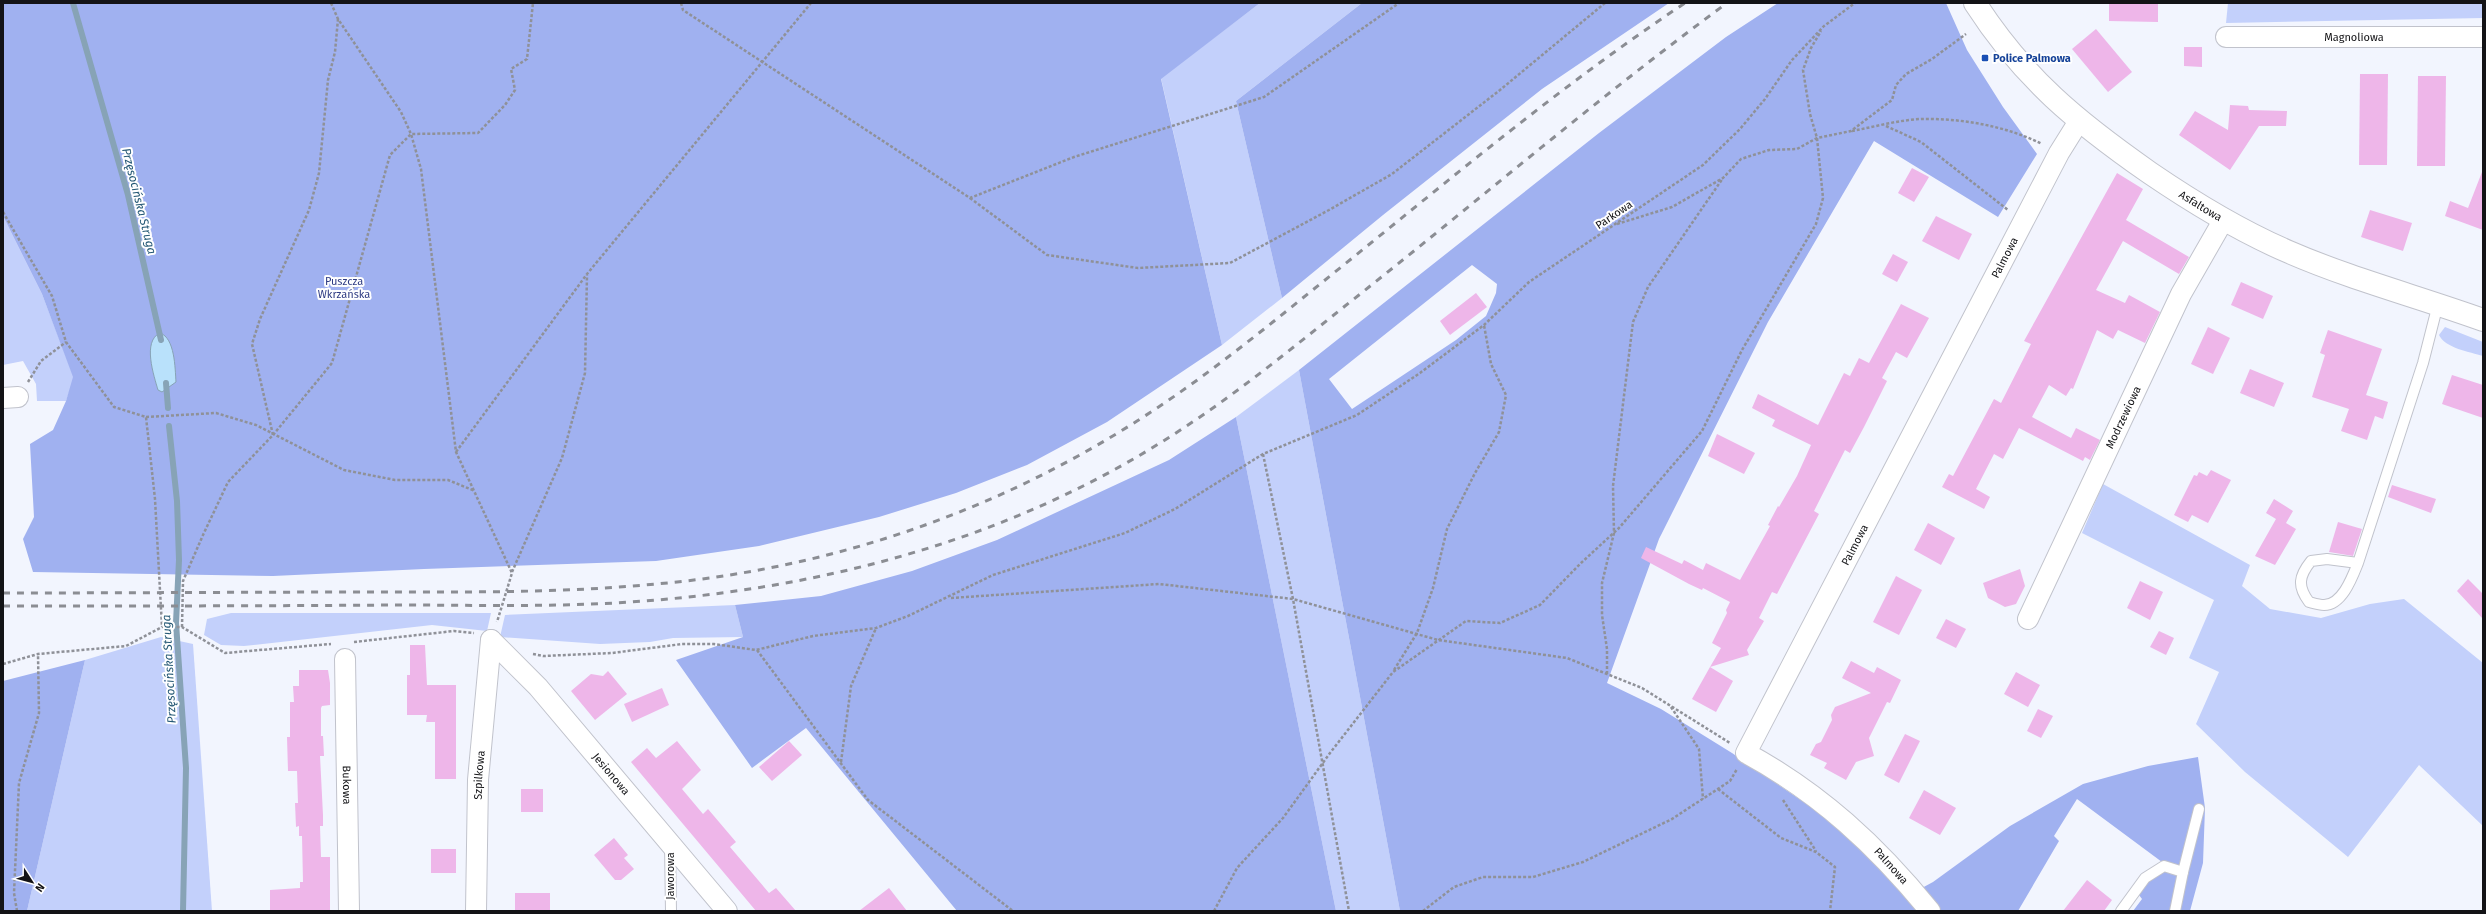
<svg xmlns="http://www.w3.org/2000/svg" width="2486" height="914" viewBox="0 0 2486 914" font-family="'Fira Sans',sans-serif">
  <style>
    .green { fill: #c3d0fb }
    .forest { fill: #a0b1f0; fill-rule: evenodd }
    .water { fill: #b9e1fb; stroke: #87a3b6 }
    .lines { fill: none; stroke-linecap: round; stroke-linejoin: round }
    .stream { stroke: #87a3b6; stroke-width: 6 }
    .building { fill: #eeb6e9 }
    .service-casing { stroke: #c1c3cc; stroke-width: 12 }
    .minor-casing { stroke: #c1c3cc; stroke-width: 22 }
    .tertiary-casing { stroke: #c1c3cc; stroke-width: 24 }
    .path { stroke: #8f9198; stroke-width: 2.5; stroke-dasharray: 3 2; stroke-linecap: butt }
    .service { stroke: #fff; stroke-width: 10 }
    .minor { stroke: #fff; stroke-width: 20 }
    .tertiary { stroke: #fff; stroke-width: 22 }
    .rail { stroke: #8b8d93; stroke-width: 3; stroke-dasharray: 7 7; stroke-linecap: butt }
    .transit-dot { fill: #1a4fb4; stroke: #fff; stroke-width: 1.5 }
    .labels { text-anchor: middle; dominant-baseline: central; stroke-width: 4; stroke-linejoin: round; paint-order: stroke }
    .street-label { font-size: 11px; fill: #131316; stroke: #fff }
    .transit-label { font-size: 11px; font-weight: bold; fill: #164399; stroke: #fff; text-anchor: start }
    .park-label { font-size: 11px; fill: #2e3b83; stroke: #fff }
    .water-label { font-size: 12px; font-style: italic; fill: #235774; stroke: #fff }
  </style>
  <rect width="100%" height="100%" fill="#f2f5fe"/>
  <!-- green -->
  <g class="green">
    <path d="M1260,3H1362L1236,101L1282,298L1222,345L1161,78Z"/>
    <path d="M2228,3H2483V18L2226,23Z"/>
    <path d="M3,216L42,294L74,378L66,401H37L36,384L23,361L3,365Z"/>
    <path d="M2445,327L2483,342V356C2470,352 2445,348 2439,335Z"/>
    <path d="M1299,370L1400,911H1336L1236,417Z"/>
    <path d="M2103,484L2250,565L2242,586L2270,609L2321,618L2370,604L2404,599L2483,663V826L2419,765L2348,857L2245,772L2196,724L2219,672L2189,658L2214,600L2082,533Z"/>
    <path d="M735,605L743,637L673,638L650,642L600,644L500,637L505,615Z"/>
    <path d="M231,613H491L487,631L432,625L244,646L221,645L204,635L207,619Z"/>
    <path d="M161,637L193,644L212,911H27L85,660Z"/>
  </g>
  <!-- forest -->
  <g class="forest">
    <path d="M3,3H1260L1161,79L1222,345L1107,422L1027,465L956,493L879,517L759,546L656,561L424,569L273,576L33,572L23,539L34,517L30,444L53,430L66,401L73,377L42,294L3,216Z"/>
    <path d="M1362,3H1669L1542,89L1383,215L1282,298L1236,101Z"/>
    <path d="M1778,3H1946L1967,50L2003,107L2037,154L1998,217L1874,141L1768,322L1659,539L1607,683L1661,709L1732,753L1858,839L1907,896L1933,882L2010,826L2083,784L2148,766L2198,757L2205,808L2203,863L2190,911H2133L2142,899L2139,895L2162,862L2077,799L2054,836L2059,841L2018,911H1400L1299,370L1599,133L1726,37ZM1472,265L1497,284L1496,293L1486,316L1456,340L1352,409L1329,379Z"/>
    <path d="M1236,417L1336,911H957L806,728L752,768L676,660L743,637L735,605L821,596L912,571L997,540L1169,460Z"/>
    <path d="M85,660L27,911H3V681Z"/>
  </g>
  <!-- water -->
  <path class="water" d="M160,333C175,338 175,368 176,382L162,392L158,390C154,376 142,341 160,333Z"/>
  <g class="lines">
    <!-- stream -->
    <g class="stream">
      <path d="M73,3L128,195L161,340"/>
      <path d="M166,383L168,408"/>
      <path d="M169,426L177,501L179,560L176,623L186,768L183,911"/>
    </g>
  </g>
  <!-- building -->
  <g class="building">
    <path d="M2109,3H2158V22L2109,21Z"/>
    <path d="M2096,29L2132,72L2108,92L2072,49Z"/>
    <path d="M2184,47H2202V67L2184,66Z"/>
    <path d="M2360,74H2388L2387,165H2359Z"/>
    <path d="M2418,76H2446L2445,166H2417Z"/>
    <path d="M2230,105L2248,106L2249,110L2287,111L2286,126H2259L2230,170L2179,135L2195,111L2228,130Z"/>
    <path d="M1912,168L1929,177L1914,202L1898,193Z"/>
    <path d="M2482,172H2483V230L2445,216L2450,201L2468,208Z"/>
    <path d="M2117,173L2143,189L2126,220L2189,257L2179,274L2123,241L2096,290L2125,303L2129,295L2160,312L2145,343L2118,330L2113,339L2097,330L2073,389L2071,388L2066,396L2049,385L2032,417L2071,438L2076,428L2100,440L2090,460L2085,457L2083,461L2019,428L2003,459L1994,454L1976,489L1990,497L1984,509L1942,487L1949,474L1953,476L1994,399L2001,403L2031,344L2024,341Z"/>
    <path d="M2370,210L2412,223L2403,251L2361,237Z"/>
    <path d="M1936,216L1972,234L1959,260L1922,241Z"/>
    <path d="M1893,254L1908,262L1897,282L1882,274Z"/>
    <path d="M2241,282L2273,296L2263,319L2231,305Z"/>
    <path d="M1476,293L1487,307L1450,335L1440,321Z"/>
    <path d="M1901,304L1929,318L1907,358L1896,352L1882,378L1887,381L1864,427L1850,453L1845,450L1814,511L1819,514L1777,594L1772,592L1759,618L1764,621L1747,650L1749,655L1710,667L1721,648L1712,643L1727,613L1726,610L1730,602L1703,588L1702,590L1689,584L1641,558L1646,547L1682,564L1684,560L1703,570L1706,563L1740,580L1770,526L1768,525L1778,506L1779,507L1797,476L1811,445L1772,426L1775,420L1752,408L1758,394L1818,425L1844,373L1850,376L1859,358L1869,363Z"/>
    <path d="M2208,327L2230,338L2213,374L2191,364Z"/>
    <path d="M2328,330L2382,349L2366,395L2388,402L2383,419L2375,416L2367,440L2341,431L2349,409L2312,397L2325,355L2320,353Z"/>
    <path d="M2250,369L2284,383L2274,407L2240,393Z"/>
    <path d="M2452,375L2483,385V418L2442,404Z"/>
    <path d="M1717,434L1755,453L1744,474L1708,456Z"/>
    <path d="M2211,470L2231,480L2208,523L2192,515L2188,522L2174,515L2194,475L2197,476L2199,472L2207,476Z"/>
    <path d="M2392,485L2436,499L2431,513L2388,497Z"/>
    <path d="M2274,499L2293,511L2286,523L2296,529L2275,565L2255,556L2276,519L2266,513Z"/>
    <path d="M2338,522L2362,529L2353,556L2329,552Z"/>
    <path d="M1928,523L1955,538L1941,565L1914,550Z"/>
    <path d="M2020,569L2025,586L2016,604L2005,607L1988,598L1983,583Z"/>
    <path d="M1896,576L1922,590L1899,635L1873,622Z"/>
    <path d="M2468,579L2483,594V619L2457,591Z"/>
    <path d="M2140,581L2163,592L2150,620L2127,608Z"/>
    <path d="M1946,619L1966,629L1956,648L1936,638Z"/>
    <path d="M2159,631L2174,638L2166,655L2150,647Z"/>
    <path d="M410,645H425L427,685H456V779H435V722H426L427,715H407V675H410Z"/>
    <path d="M1851,661L1874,673L1877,667L1901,680L1890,703L1887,702L1869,738L1874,756L1856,762L1846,780L1824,768L1827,763L1810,755L1816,744L1821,742L1832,720L1831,715L1835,707L1871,693L1842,678Z"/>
    <path d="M1710,667L1733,681L1716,712L1692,699Z"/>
    <path d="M299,670H328L330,683V705L322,706L321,708V736H323L324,756H320L323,815V826H320L321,857H330V911H270V890L300,888V882H303L302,836H299V826L296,827L295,803H298L297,771H288L287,737H290V702H294L293,686H299Z"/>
    <path d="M608,671L627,694L595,720L571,691L591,674L603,676Z"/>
    <path d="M2016,672L2040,685L2028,707L2004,694Z"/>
    <path d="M662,688L669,705L632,722L624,704Z"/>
    <path d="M2038,709L2053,716L2041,738L2027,731Z"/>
    <path d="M1905,734L1920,741L1899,783L1884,775Z"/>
    <path d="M677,741L701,770L682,789L703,814L708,809L736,842L730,847L769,893L776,888L796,911H756L631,762L647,748L656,758Z"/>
    <path d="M789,741L802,755L772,781L759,767Z"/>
    <rect x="521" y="789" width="22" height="23"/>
    <path d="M1924,790L1956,808L1940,835L1909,818Z"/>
    <path d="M614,838L628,855L624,858L634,869L621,880H615L594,855Z"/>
    <rect x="431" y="849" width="25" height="24"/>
    <path d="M2087,880L2112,900L2104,911H2063Z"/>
    <path d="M889,888L907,911H859Z"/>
    <rect x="515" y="893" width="35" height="18"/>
  </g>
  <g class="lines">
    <!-- service casing -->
    <g class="service-casing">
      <g id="service">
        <path d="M2358,563C2352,578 2342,605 2324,605C2319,605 2313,603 2309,602C2297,586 2299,576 2311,561L2327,559L2358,563L2423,363L2438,304"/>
        <path d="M670,846L671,911"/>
        <path d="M2183,872L2199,809"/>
        <path d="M2121,911L2145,878L2164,866L2183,872L2175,911"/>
      </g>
    </g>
    <!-- minor casing -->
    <g class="minor-casing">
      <g id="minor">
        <path id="s1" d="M2226,37H2483"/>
        <path d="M3,398L18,397"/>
        <path id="s2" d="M2028,619L2181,294L2224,219"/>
        <path id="s3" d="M491,640L538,687L727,911"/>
        <path id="s4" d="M345,659L349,911"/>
        <path id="s5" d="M476,911L478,780L491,640"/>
        <path id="s6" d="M1930,911C1877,846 1820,793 1746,753L2059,153L2079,121"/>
      </g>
    </g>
    <!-- tertiary casing -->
    <g class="tertiary-casing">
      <g id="tertiary">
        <path id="s7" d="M1975,3C2024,79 2077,122 2150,173C2194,203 2240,231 2289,252C2351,279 2419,297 2483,320"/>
      </g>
    </g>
    <!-- path -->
    <g class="path">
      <path d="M331,3L338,19L401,112L411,134L421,169L456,452L512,573L497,622"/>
      <path d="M681,3L683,10L970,198L1074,157L1264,97L1399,3"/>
      <path d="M1886,126L1921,142L2008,210"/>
      <path d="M1852,131C1874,127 1898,120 1921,119C1961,118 2006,126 2042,144"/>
      <path d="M970,198L1047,255L1138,268L1230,263L1329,210L1392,174L1500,90L1605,3"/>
      <path d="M3,212L52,296L66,342L114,407L146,417L155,499L162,627"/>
      <path d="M1617,224L1672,207L1723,178L1741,159L1769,150L1797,149L1817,138L1851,131L1892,100L1896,85L1906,74L1932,59L1966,34"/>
      <path d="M28,382L41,361L66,342"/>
      <path d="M146,417L216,413L256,425L344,470L395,480H448L475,491"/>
      <path d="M273,435L332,363L390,155L411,134L478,133L505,105L515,90L511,69L527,59L533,3"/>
      <path d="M456,452L587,274L811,3"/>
      <path d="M1263,454L1293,599L1349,911"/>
      <path d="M512,572L562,458L585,373L587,275"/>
      <path d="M951,598L1159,584L1293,599L1438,640L1567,658L1642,688L1730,743"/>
      <path d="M182,627L183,581L203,535L228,482L273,435L252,344L260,319L309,210L319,173L328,80L335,52L338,19"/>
      <path d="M354,642L454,631L474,633"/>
      <path d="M757,650L868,800L1013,911"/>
      <path d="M533,654L543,656L612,653L682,644H714L756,650L813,636L876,628L908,616L993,575L1125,533L1175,509L1263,454L1357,415L1420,373L1484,325L1529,282L1703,165L1740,129L1765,99L1792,60L1824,26L1855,3"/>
      <path d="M3,664L38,654L126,646L162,627H182L225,653L331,644"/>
      <path d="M1394,670L1417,633L1433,588L1447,529L1475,473L1499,432L1506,395L1491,364L1484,325"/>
      <path d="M1607,674V649L1602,615V583L1614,533L1613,486L1633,322L1648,287L1723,178"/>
      <path d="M1671,707L1699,749L1703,799"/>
      <path d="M841,762L851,686L876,628"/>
      <path d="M1718,789L1781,838L1816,852L1835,867L1830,911"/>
      <path d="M1783,800L1816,851"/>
      <path d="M17,911L14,893L19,783L39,713L38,654"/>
      <path d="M1214,911L1237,868L1283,818L1330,753L1393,672L1466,621L1500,623L1540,605L1581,563L1619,528L1702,431L1742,350L1816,224L1823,198L1817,138L1810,114L1803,70L1811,48L1821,31"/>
      <path d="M1423,911L1454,887L1483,877H1533L1583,862L1672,819L1730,781L1737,769"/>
    </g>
    <!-- service -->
    <use href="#service" class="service"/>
    <!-- minor -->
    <use href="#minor" class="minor"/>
    <!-- tertiary -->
    <use href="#tertiary" class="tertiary"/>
    <!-- rail -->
    <g class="rail">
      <path d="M3,593C127,593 252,592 376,592C469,592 563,593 656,584C827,569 991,514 1137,421C1205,378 1268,326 1330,276C1447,182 1560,86 1685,3"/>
      <path d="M3,606C134,606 265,606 395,605C469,605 542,607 615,603C807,592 996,545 1160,443C1225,403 1285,354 1345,306C1472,206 1596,99 1727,3"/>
    </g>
  </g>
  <!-- markers -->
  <rect class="transit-dot" x="1981" y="54" width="8" height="8" rx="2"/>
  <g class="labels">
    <!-- street labels -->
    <g class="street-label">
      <text stroke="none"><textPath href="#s1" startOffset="128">Magnoliowa</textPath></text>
      <text stroke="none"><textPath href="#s7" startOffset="306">Asfaltowa</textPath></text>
      <text transform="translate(1614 215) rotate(-34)">Parkowa</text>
      <text stroke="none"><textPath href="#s6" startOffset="803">Palmowa</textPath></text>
      <text stroke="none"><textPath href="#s2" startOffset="223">Modrzewiowa</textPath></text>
      <text stroke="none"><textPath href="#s6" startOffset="479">Palmowa</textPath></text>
      <text stroke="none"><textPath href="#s3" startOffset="180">Jesionowa</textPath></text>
      <text stroke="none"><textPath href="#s5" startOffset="136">Szpilkowa</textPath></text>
      <text stroke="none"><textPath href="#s4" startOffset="126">Bukowa</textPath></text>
      <text transform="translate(1891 866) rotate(48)">Palmowa</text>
      <text transform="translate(670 876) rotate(-90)">Jaworowa</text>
    </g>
    <!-- transit labels -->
    <g class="transit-label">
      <text x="1993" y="58">Police Palmowa</text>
    </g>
    <!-- park labels -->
    <g class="park-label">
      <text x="344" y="281">Puszcza<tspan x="344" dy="13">Wkrzańska</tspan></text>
    </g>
    <!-- water labels -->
    <g class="water-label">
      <text transform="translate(139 201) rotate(76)">Przęsocińska Struga</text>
      <text transform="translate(169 669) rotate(-93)">Przęsocińska Struga</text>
    </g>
  </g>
  <!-- border -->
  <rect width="2486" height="914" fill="none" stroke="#131316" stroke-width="8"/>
  <!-- north arrow -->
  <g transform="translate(32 882) rotate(126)" stroke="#ffffff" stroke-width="3" paint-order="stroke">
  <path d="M0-3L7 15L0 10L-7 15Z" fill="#131316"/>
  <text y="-6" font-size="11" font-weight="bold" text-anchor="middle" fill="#131316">N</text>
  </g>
</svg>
